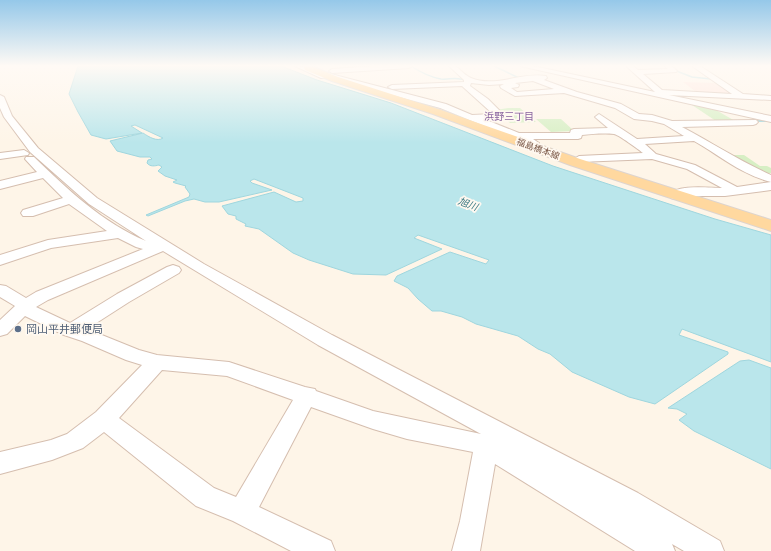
<svg xmlns="http://www.w3.org/2000/svg" width="771" height="551" viewBox="0 0 771 551" font-family="'DM Sans','Noto Sans JP',sans-serif">
  <style>
    .commercial { fill: #ffe5dc }
    .green { fill: #d7efc4 }
    .water { fill: #bae6eb; stroke: #9fd6de }
    .lines { fill: none; stroke-linecap: round; stroke-linejoin: round }
    .stream-far1 { stroke: #9fd6de; stroke-width: 1.5 }
    .stream { stroke: #9fd6de; stroke-width: 2 }
    .minor-casing { stroke: #d5beaf; stroke-width: 2 }
    .major-casing { stroke: #ddd4cf; stroke-width: 2 }
    .minor { fill: #fff; fill-rule: evenodd }
    .major { fill: #ffd89f; fill-rule: evenodd }
    .service-dot { fill: #5c6f8a; stroke: #fff9f1; stroke-width: 1.5 }
    .labels { text-anchor: middle; dominant-baseline: central; stroke-width: 3.5; stroke-linejoin: round; paint-order: stroke }
    .far-street-label { font-size: 9px; fill: #7c5948; stroke: #fff9f1 }
    .far-neighbourhood-label { font-size: 10px; fill: #89649f; stroke: #fff9f1 }
    .far-water-label { font-size: 10px; font-style: italic; fill: #3a7983; stroke: #fff9f1 }
    .service-label { font-size: 11px; fill: #4e5e75; stroke: #fff9f1; text-anchor: start }
  </style>
  <rect width="100%" height="100%" fill="#fef5e8"/>
  <!-- commercial -->
  <path class="commercial" d="M683,82L718,83L736,95L699,94Z"/>
  <!-- green -->
  <g class="green">
    <path d="M689,103L722,110H716L735,121H716Z"/>
    <path d="M508,108H520L536,122L510,123L496,110Z"/>
    <path d="M536,119H561L574,131L551,132Z"/>
    <path d="M728,155H744L760,166H767L771,168V173L763,174Z"/>
  </g>
  <!-- water -->
  <g class="water">
    <path d="M78,66H281L317,80L391,103L553,166L715,219L771,235V362L682,329L679,335L728,352V354L655,404L629,397L572,372L550,354L538,349L518,336L476,324L462,317L441,311H432L418,299L408,288L394,281L397,276L450,252L486,264L489,260L418,235L414,238L442,249L386,275L353,274L309,260L293,253L259,229L245,226L246,224L236,219V216L228,214L222,206L274,192L296,202L303,201V198L254,179L250,181L252,183L272,190L219,202H205L194,199L185,201L148,216L146,215L189,197L190,194L185,187L186,186L175,183L173,182L177,180L165,176L158,171L162,167L159,165C155,166 150,167 147,163L148,160L152,159L150,157H140L117,151L110,141L143,133C149,137 157,142 163,138L135,125L131,126L142,133L106,139L91,135L78,112L69,94Z"/>
    <path d="M749,360L771,368V469L694,431L679,420L687,414L677,409L668,408L740,361Z"/>
  </g>
  <g class="lines">
    <!-- stream-far1 -->
    <g class="stream-far1">
      <path d="M411,66C420,72 430,77 441,79C449,80 458,76 466,81"/>
      <path d="M494,66L521,79"/>
      <path d="M674,70L692,77L711,79"/>
    </g>
    <!-- stream -->
    <path class="stream" d="M753,121H766"/>
    <!-- minor casing -->
    <g class="minor-casing">
      <g id="minor">
        <path d="M295,66C306,66 317,71 327,73L446,104L472,115L493,114L462,86L392,89L388,87L392,85L464,82V80L449,66H456C460,70 466,76 471,78C494,88 522,72 546,76L547,78L544,80L577,92L621,104L639,114L652,115L672,121L756,120L758,122L756,124L753,125L682,127C712,143 740,161 771,175V190L725,196H683L675,199L671,198L669,195C676,184 709,188 722,188L687,169L652,159L579,162L574,159L579,156L643,153C638,149 619,135 614,134C604,133 592,134 582,135L581,138L578,139H533L539,143L534,146L440,108L327,77L321,78ZM533,81L554,89L517,92L511,88L518,87L519,85L515,83ZM471,83L489,85L504,84L500,86L501,88L515,96L564,93L615,108L634,119L652,121L664,124L684,136L637,139L599,114L595,117L608,128L574,129L571,130L570,133H519L484,119H501L505,116L488,99L470,86ZM694,141C719,155 742,175 771,182L737,187L695,165L656,154L645,144Z"/>
        <path d="M376,66H412L409,68L332,73L329,71L332,69Z"/>
        <path d="M520,66H533L655,92L626,66H633L638,70L668,69L665,66H672L677,71L676,72L643,74L662,90L732,94L692,66H700L743,94L771,96V100L669,95L771,116V122Z"/>
        <path d="M0,95L4,97L12,116L38,148L97,198L204,264L332,335L638,493L720,541L724,551H684L672,544L675,551H635L495,464L480,551H452L460,521L473,452L407,439L373,429L311,407L259,507L331,541L335,551H291L233,521L196,506L104,432L83,448L52,460L0,474V452L51,440L67,434L96,412L142,365L126,360L82,341L64,335L25,316L7,334L0,336V320L15,306L0,297V285L6,286L26,298L36,292L143,249L136,247L118,238L51,248L0,265V255L48,240L107,231L69,204L33,216H23L21,213L23,210L63,198L43,178L0,189V181L37,172L25,159L26,157H34C67,189 103,223 146,241L89,204L30,152L4,117L0,108ZM163,251L318,345L481,434L373,411L316,391L315,389L305,387L229,362L157,355L139,350L87,329L129,302L179,273L181,270L179,267L173,265L167,267L117,294L70,323L36,307L48,300ZM162,370L227,376L293,400L236,497L214,488L119,418Z"/>
        <path d="M24,150L29,153L28,155L0,159V153Z"/>
      </g>
    </g>
    <!-- major casing -->
    <g class="major-casing">
      <path id="major" d="M303,66H311L338,77L441,110L580,159L771,220V231L570,165L433,114L332,81L305,70Z"/>
    </g>
    <!-- minor -->
    <use href="#minor" class="minor"/>
    <!-- major -->
    <use href="#major" class="major"/>
  </g>
  <!-- sky -->
  <linearGradient id="sky" x2="0" y2="1"><stop stop-color="#95c8e9"/><stop offset="0.46" stop-color="#fffaf5"/><stop offset="1" stop-color="#fffaf5" stop-opacity="0"/></linearGradient>
  <rect width="771" height="143" fill="url(#sky)"/>
  <!-- markers -->
  <circle class="service-dot" cx="18" cy="329" r="4"/>
  <g class="labels">
    <!-- far-street labels -->
    <g class="far-street-label">
      <text transform="translate(538 149) rotate(20)">福島橋本線</text>
    </g>
    <!-- far-neighbourhood labels -->
    <g class="far-neighbourhood-label">
      <text x="509" y="116">浜野三丁目</text>
    </g>
    <!-- far-water labels -->
    <g class="far-water-label">
      <text transform="translate(468 204) rotate(21)">旭川</text>
    </g>
    <!-- service labels -->
    <g class="service-label">
      <text x="26" y="329">岡山平井郵便局</text>
    </g>
  </g>
</svg>
